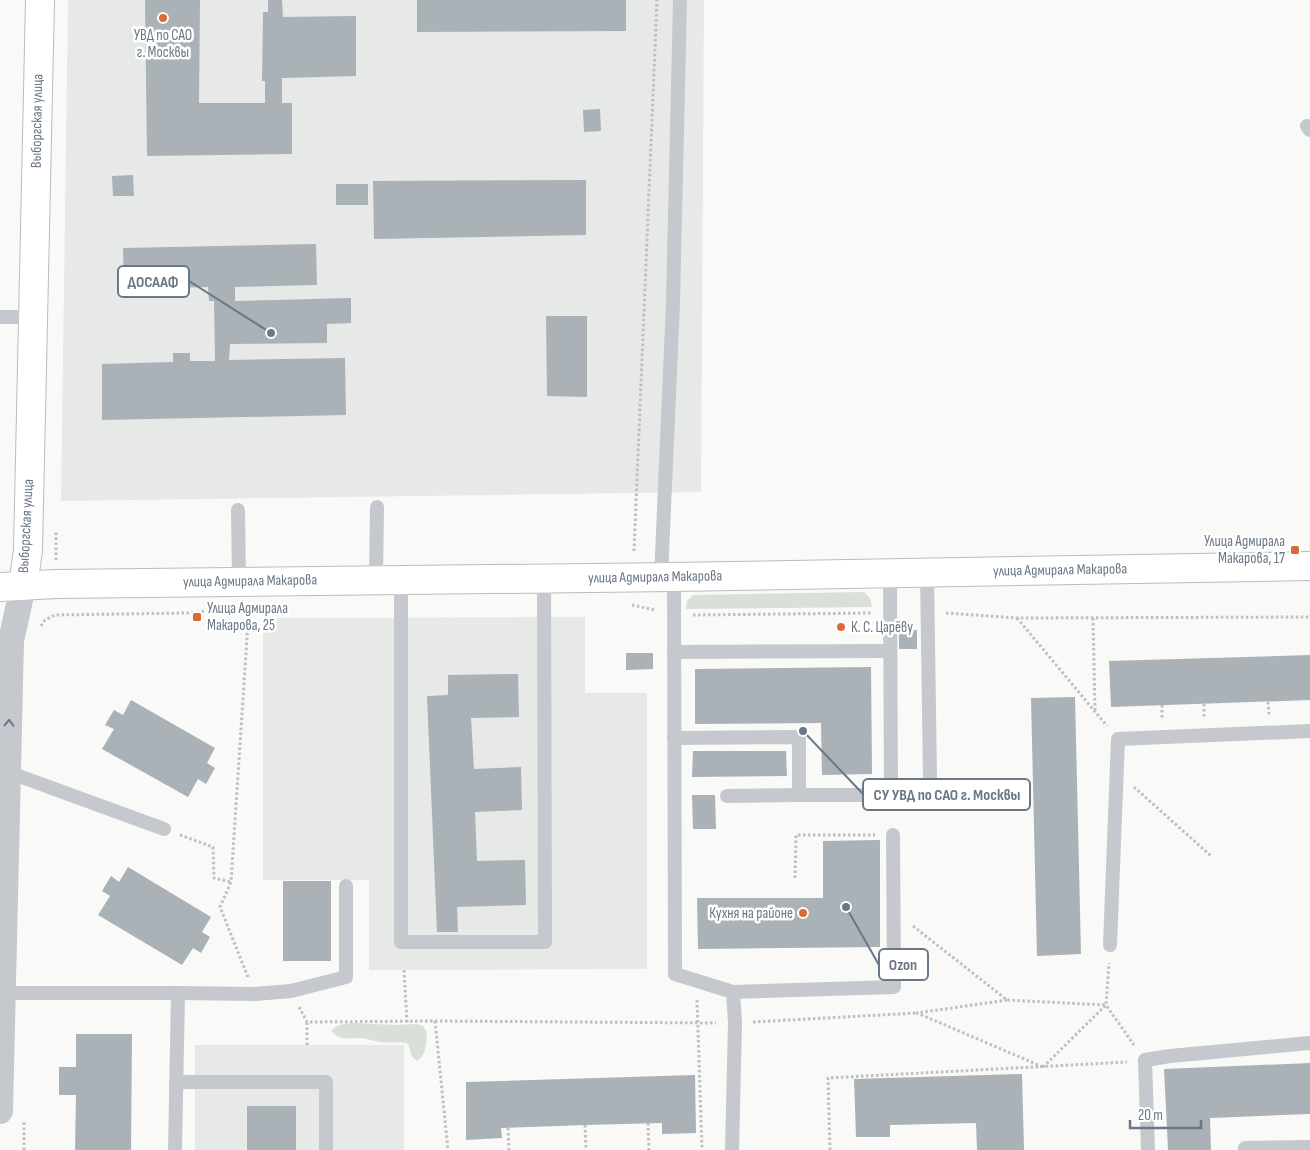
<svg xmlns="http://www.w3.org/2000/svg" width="1310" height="1150" viewBox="0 0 1310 1150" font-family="'Sofia Sans Condensed',sans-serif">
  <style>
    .built { fill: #e7e8e8 }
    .green { fill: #dae0d8 }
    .building { fill: #aab1b7 }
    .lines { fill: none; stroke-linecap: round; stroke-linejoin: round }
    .secondary-casing { stroke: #b8bcc0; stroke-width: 30 }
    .path { stroke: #bdbfc2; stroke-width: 3; stroke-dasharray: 2.5 2.5; stroke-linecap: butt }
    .lane { stroke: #c5c8cc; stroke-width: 14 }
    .street { stroke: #c5c8cc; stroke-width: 26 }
    .secondary { stroke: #fff; stroke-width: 28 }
    .oneway { stroke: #6a7786 }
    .poi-dot { fill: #d76c39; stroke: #fff; stroke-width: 2 }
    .labels { text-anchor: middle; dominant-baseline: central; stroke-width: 5; stroke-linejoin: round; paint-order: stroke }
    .poi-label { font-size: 15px; fill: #6a7786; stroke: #fff; text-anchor: end }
    .street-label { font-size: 15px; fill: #6a7786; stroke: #fff }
    .leader { fill: none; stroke: #6a7786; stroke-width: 2 }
    .callout-dot { fill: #6a7786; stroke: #fff; stroke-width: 2 }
    .callout { fill: #fff; stroke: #6a7786; stroke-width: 2 }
    .callout-label { font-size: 16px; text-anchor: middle; font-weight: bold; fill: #6a7786 }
  </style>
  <rect width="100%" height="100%" fill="#f9f9f7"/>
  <!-- built -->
  <g class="built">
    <path d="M68,0H704L701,492L61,501Z"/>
    <path d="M585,617V693H647V969L369,970V880H263V618Z"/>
    <rect x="195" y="1045" width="209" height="105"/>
  </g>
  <!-- green -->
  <g class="green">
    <path d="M864,592L870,598L872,607L686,609L687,601L693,595Z"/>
    <path d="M355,1023L396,1025L416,1024L423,1026L427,1032C426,1043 427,1054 417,1061L412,1057L408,1044C399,1041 390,1043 380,1042C374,1041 367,1039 361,1038C348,1038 340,1041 331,1031C338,1023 345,1024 355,1023Z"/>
  </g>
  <!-- building -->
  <g class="building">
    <path d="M145,0H200L199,103H265V81H262L263,12H268V0H282L283,17L356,16V76L282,78V103H292V154L147,156Z"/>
    <path d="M417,0H626V31L417,32Z"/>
    <path d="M600,109L601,131L584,132L583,110Z"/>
    <path d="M133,175L134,196H113L112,176Z"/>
    <path d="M586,180V235L374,239L373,181Z"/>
    <rect x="336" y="184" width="32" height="21"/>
    <path d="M316,244L317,285L235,287V301L351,298V323L327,324V343L230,344L229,360L345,358L346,415L102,420V364L173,362V353H190V361H215L214,301H209L208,287L124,289L123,248Z"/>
    <path d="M546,316H587V397L547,396Z"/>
    <rect x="899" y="630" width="18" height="19"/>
    <path d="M626,653H653V669L626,670Z"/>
    <path d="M1310,655V700L1111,707L1109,661Z"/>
    <path d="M871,667L872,774L822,775L821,723L695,724V669Z"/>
    <path d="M518,674L519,717L471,718L474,769L521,767L522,810L475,812L477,861L525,860L526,905L457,907L458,932H437L427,696L448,695V675Z"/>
    <path d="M1075,697L1081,954L1037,956L1031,698Z"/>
    <path d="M131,700L215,748L207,763L215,768L206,784L198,779L188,797L102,749L114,729L105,725L114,710L123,715Z"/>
    <path d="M693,751H786L787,776L692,777Z"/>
    <path d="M692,795H715L716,829H693Z"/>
    <path d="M880,840V947L698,949L697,898H823V841Z"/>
    <path d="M128,867L211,917L202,932L210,937L201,953L193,948L182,965L98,915L110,896L102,891L111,876L119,882Z"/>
    <rect x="283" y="881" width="48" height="80"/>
    <path d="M76,1034H132L131,1150H75L76,1095H59V1067H76Z"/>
    <path d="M1310,1063V1114L1210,1118L1211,1150H1168L1164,1069Z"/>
    <path d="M1022,1074L1024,1150H977L976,1123L890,1125V1137H856L854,1079Z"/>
    <path d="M695,1075L696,1133L662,1134V1123L585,1125L501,1128L502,1138L466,1140V1082Z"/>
    <rect x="247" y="1106" width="49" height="44"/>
  </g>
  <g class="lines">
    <!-- secondary casing -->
    <g class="secondary-casing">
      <g id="secondary">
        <path d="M23,586L28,550L40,0"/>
        <path d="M0,587L56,584L674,577L1310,566"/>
      </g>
    </g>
    <!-- path -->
    <g class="path">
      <path d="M634,551L657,0"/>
      <path d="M56,560V531"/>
      <path d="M632,605L655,610"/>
      <path d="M946,613L1017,618L1310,617"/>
      <path d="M693,615L872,613"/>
      <path d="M1017,618L1107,726"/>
      <path d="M1093,618L1095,712"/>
      <path d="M41,626L45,620L55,615L187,613L221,610"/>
      <path d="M1268,702L1269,715"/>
      <path d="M1204,704V718"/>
      <path d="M1162,705V719"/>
      <path d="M1134,787L1211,856"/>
      <path d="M180,835L213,847L214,878L231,882"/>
      <path d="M795,878L796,835H875"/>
      <path d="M913,926L1007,1000L1106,1005L1109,963"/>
      <path d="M404,970L407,1022"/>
      <path d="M248,977L220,907L231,882L249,607"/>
      <path d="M697,1000L702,1150"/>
      <path d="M1007,1000L917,1013L1043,1067"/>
      <path d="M299,1007L307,1022L435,1021L716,1023"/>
      <path d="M435,1021L448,1150"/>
      <path d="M753,1022L917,1013"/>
      <path d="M307,1045V1022"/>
      <path d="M1043,1067L1106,1005L1134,1045"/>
      <path d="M648,1123L649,1150"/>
      <path d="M585,1125L586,1150"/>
      <path d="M508,1128L509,1150"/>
      <path d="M24,1150V1121"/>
      <path d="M830,1150L828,1078L1127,1062"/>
    </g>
    <!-- lane -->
    <g class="lane">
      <path d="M1307,126L1310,130"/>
      <path d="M0,317H33"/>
      <path d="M238,510L239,582"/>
      <path d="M927,572L930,779"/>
      <path d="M661,577L673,303L680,0"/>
      <path d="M674,577L675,974L733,992L735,1023L732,1150"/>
      <path d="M376,579L377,507"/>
      <path d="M401,579V942H545L544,578"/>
      <path d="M674,652L890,651"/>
      <path d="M674,738L799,737V795H891L890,573"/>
      <path d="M8,772L164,829"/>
      <path d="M727,796L799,795"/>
      <path d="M1110,945L1118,739L1310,731"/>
      <path d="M733,992L894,987L893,835"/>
      <path d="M3,993H178L175,1150"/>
      <path d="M178,993L255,994L291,991L346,977V886"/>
      <path d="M176,1082H326V1150"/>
      <path d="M1148,1150L1145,1060L1170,1056L1310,1043"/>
      <path d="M1245,1150V1148L1310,1147"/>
    </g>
    <!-- street -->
    <path class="street" d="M0,1111L11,641L23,586"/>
    <!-- secondary -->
    <use href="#secondary" class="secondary"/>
  </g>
  <!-- one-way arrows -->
  <defs><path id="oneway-chevron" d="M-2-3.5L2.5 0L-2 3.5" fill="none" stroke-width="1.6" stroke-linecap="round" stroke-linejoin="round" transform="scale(1.25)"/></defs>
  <use class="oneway" href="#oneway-chevron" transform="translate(9 723) rotate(-89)"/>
  <!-- markers -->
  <g class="poi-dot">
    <circle cx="163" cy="18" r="5"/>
    <rect x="1290" y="545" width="10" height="10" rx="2.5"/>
    <rect x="192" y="612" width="10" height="10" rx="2.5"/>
    <circle cx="841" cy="627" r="5"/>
    <circle cx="803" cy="913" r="5"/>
  </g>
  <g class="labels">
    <!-- poi labels -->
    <g class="poi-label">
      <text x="163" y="35" text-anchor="middle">УВД по САО<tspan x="163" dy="17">г. Москвы</tspan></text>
      <text x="1285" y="541">Улица Адмирала<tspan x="1285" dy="17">Макарова, 17</tspan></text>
      <text x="207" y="608" text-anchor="start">Улица Адмирала<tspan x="207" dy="17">Макарова, 25</tspan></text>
      <text x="851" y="627" text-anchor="start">К. С. Царёву</text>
      <text x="793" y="913">Кухня на районе</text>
    </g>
    <!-- street labels -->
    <g class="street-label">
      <text transform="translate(37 121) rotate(-89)">Выборгская улица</text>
      <text transform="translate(26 526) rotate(-87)">Выборгская улица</text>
      <text transform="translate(1060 570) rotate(-1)">улица Адмирала Макарова</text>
      <text transform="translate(655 577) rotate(-1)">улица Адмирала Макарова</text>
      <text transform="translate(250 581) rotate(-1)">улица Адмирала Макарова</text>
    </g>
  </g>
  <!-- callouts -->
  <path class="leader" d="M271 333L189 281M803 731L863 794M846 907L879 965"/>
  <g class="callout-dot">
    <circle cx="271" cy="333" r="5"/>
    <circle cx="803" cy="731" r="5"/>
    <circle cx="846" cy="907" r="5"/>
  </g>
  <g class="callout">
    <rect x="118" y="266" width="71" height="31" rx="5"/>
    <rect x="863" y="779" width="167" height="31" rx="5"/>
    <rect x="879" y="949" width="49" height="31" rx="5"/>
  </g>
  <g class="callout-label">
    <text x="153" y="287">ДОСААФ</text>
    <text x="947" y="800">СУ УВД по САО г. Москвы</text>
    <text x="903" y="970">Ozon</text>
  </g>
  <!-- scale -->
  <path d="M1130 1120v8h71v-8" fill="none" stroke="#6a7786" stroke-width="2.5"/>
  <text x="1138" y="1120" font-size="15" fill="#6a7786" stroke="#ffffff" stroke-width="4" paint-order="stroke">20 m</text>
</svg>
